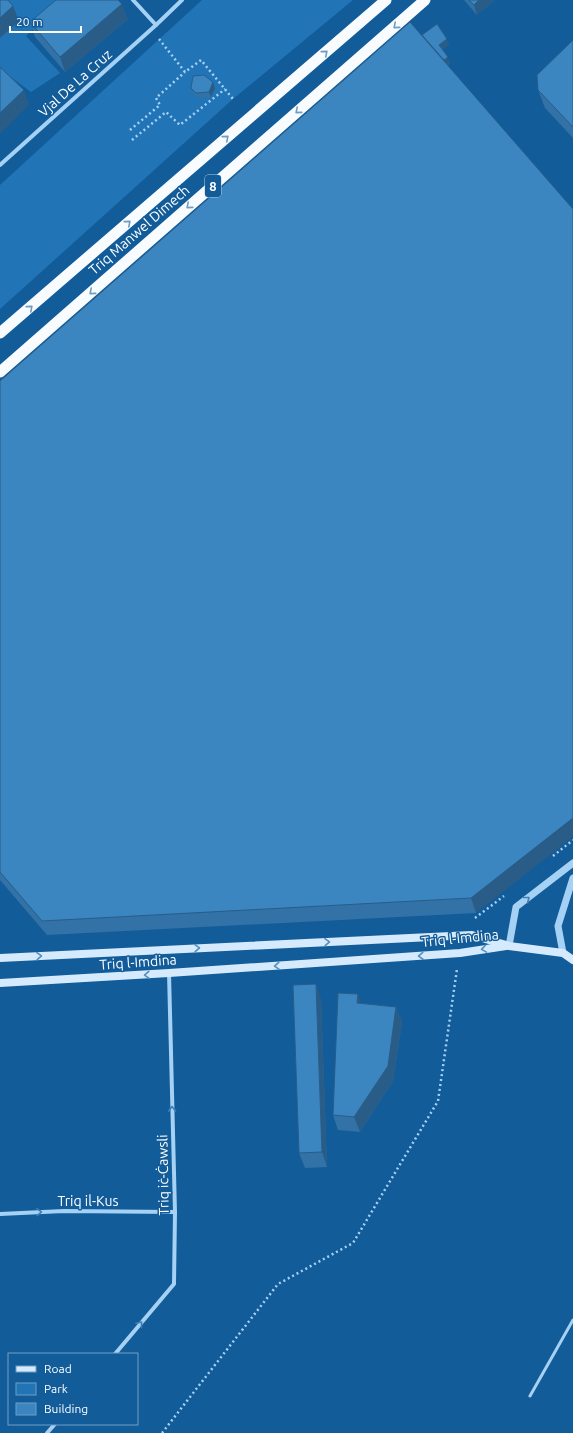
<svg xmlns="http://www.w3.org/2000/svg" width="573" height="1433" viewBox="0 0 573 1433" font-family="Ubuntu,sans-serif">
  <style>
    .green { fill: #2175b7 }
    .lines { fill: none; stroke-linecap: round; stroke-linejoin: round }
    .path { stroke: #a5d1f4; stroke-width: 2.5; stroke-dasharray: 2 3; stroke-linecap: butt }
    .service { stroke: #a5d1f4; stroke-width: 3 }
    .minor { stroke: #a5d1f4; stroke-width: 4 }
    .tertiary { stroke: #a5d1f4; stroke-width: 7 }
    .secondary { stroke: #d5eafd; stroke-width: 8 }
    .trunk { stroke: #f8fcff; stroke-width: 11 }
    .wall { fill: #3372a6 }
    .shaded-wall { fill: #295d87 }
    .building { fill: #3b85c1; stroke: #295d87 }
    .oneway { stroke: #6e9cc2 }
    .oneway2 { stroke: #3e7fb5 }
    .oneway3 { stroke: #568ebd }
    .labels { text-anchor: middle; dominant-baseline: central; stroke-width: 3; stroke-linejoin: round; paint-order: stroke }
    .shield { fill: #125c9a; stroke: #b8cee1; stroke-width: 1 }
    .shield-label { font-size: 13px; font-weight: bold; fill: #fff }
    .street-label { font-size: 14px; fill: #fff; stroke: #125c9a }
  </style>
  <rect width="100%" height="100%" fill="#125c9a"/>
  <!-- green -->
  <g class="green">
    <path d="M0,0H63L26,36L60,73L31,92L0,69Z"/>
    <path d="M202,0H353L233,99L0,309V185Z"/>
  </g>
  <g class="lines">
    <!-- path -->
    <g class="path">
      <path d="M159,39L185,72L201,60L233,99"/>
      <path d="M130,130L160,105L156,98L185,72"/>
      <path d="M132,140L166,112L180,125L225,89"/>
      <path d="M553,856L573,840"/>
      <path d="M475,918L504,896"/>
      <path d="M162,1433L278,1284L353,1243L438,1101L457,969"/>
    </g>
    <!-- service -->
    <path class="service" d="M530,1396L573,1320"/>
    <!-- minor -->
    <g class="minor">
      <path d="M133,0L156,25"/>
      <path d="M0,165L156,25L182,0"/>
      <path d="M0,1214L64,1211L175,1212"/>
      <path d="M115,1354L174,1284L175,1212L169,973"/>
      <path d="M47,1433L55,1424"/>
    </g>
    <!-- tertiary -->
    <g class="tertiary">
      <path d="M509,946L516,907L573,863"/>
      <path d="M563,953L558,926L573,878"/>
    </g>
    <!-- secondary -->
    <g class="secondary">
      <path d="M0,958L472,935L509,946L563,953L573,960"/>
      <path d="M0,983L169,973L460,953L506,946"/>
    </g>
    <!-- trunk -->
    <g class="trunk">
      <path d="M0,333L386,0"/>
      <path d="M0,372L425,0"/>
    </g>
  </g>
  <!-- wall -->
  <g class="wall">
    <path d="M464,0H495L477,15Z"/>
    <path d="M128,19L65,72L35,37L30,22Z"/>
    <path d="M422,35L449,44L442,50L450,62L448,65L476,913L47,935L0,880V381Z"/>
    <path d="M573,40V138L545,108L538,90Z"/>
    <path d="M213,82L215,88L211,97L198,98L193,93L191,88Z"/>
    <path d="M321,999L327,1167L305,1168L299,1153Z"/>
    <path d="M361,1003L396,1007L402,1022L393,1081L360,1132L338,1130L333,1115Z"/>
  </g>
  <!-- shaded-wall -->
  <g class="shaded-wall">
    <path d="M479,0H495L477,15L474,5Z"/>
    <path d="M122,4L128,19L65,72L60,57Z"/>
    <path d="M13,6L19,21L0,38V18Z"/>
    <path d="M447,39L449,44L441,51L439,45Z"/>
    <path d="M448,57L450,62L443,68L441,63Z"/>
    <path d="M213,82L215,88L211,97L209,92Z"/>
    <path d="M24,90L29,105L0,134V113Z"/>
    <path d="M573,818V837L476,913L471,898Z"/>
    <path d="M316,984L321,999L327,1167L322,1152Z"/>
    <path d="M358,994L363,1009L357,1003Z"/>
    <path d="M396,1007L402,1022L393,1081L360,1132L354,1117Z"/>
  </g>
  <!-- building -->
  <g class="building">
    <path d="M0,0H8L13,6L0,18Z"/>
    <path d="M56,0H118L122,4L60,57L30,22Z"/>
    <path d="M469,0H479L474,5Z"/>
    <path d="M410,22L573,209V818L471,898L42,921L0,872V381Z"/>
    <path d="M437,24L447,39L439,45L448,57L444,60L422,35Z"/>
    <path d="M573,40V127L538,90L537,75Z"/>
    <path d="M0,67L24,90L0,113Z"/>
    <path d="M204,75L213,82L209,92L196,93L191,88L193,76Z"/>
    <path d="M316,984L322,1152L299,1153L293,985Z"/>
    <path d="M338,993L358,994L357,1003L396,1007L388,1066L354,1117L333,1115Z"/>
  </g>
  <!-- one-way arrows -->
  <defs><path id="oneway-chevron" d="M-2-3.5L2.5 0L-2 3.5" fill="none" stroke-width="1.6" stroke-linecap="round" stroke-linejoin="round"/></defs>
  <g class="oneway">
    <use href="#oneway-chevron" transform="translate(396 26) rotate(139)"/>
    <use href="#oneway-chevron" transform="translate(325 53) rotate(-41)"/>
    <use href="#oneway-chevron" transform="translate(298 111) rotate(139)"/>
    <use href="#oneway-chevron" transform="translate(226 138) rotate(-41)"/>
    <use href="#oneway-chevron" transform="translate(189 206) rotate(139)"/>
    <use href="#oneway-chevron" transform="translate(128 223) rotate(-41)"/>
    <use href="#oneway-chevron" transform="translate(92 292) rotate(139)"/>
    <use href="#oneway-chevron" transform="translate(30 308) rotate(-41)"/>
  </g>
  <g class="oneway2">
    <use href="#oneway-chevron" transform="translate(527 899) rotate(-38)"/>
    <use href="#oneway-chevron" transform="translate(172 1109) rotate(-92)"/>
    <use href="#oneway-chevron" transform="translate(39 1212) rotate(-3)"/>
    <use href="#oneway-chevron" transform="translate(140 1324) rotate(-50)"/>
  </g>
  <g class="oneway3">
    <use href="#oneway-chevron" transform="translate(327 942) rotate(-3)"/>
    <use href="#oneway-chevron" transform="translate(197 948) rotate(-3)"/>
    <use href="#oneway-chevron" transform="translate(484 949) rotate(171)"/>
    <use href="#oneway-chevron" transform="translate(39 956) rotate(-3)"/>
    <use href="#oneway-chevron" transform="translate(421 956) rotate(176)"/>
    <use href="#oneway-chevron" transform="translate(277 966) rotate(176)"/>
    <use href="#oneway-chevron" transform="translate(147 975) rotate(177)"/>
  </g>
  <g class="labels">
    <!-- shield labels -->
    <rect class="shield" x="205" y="175" width="16" height="22" rx="3"/>
    <g class="shield-label">
      <text x="213" y="186">8</text>
    </g>
    <!-- street labels -->
    <g class="street-label">
      <text transform="translate(75 83) rotate(-42)">Vjal De La Cruz</text>
      <text transform="translate(139 230) rotate(-41)">Triq Manwel Dimech</text>
      <text transform="translate(460 938) rotate(-6)">Triq l-Imdina</text>
      <text transform="translate(138 962) rotate(-4)">Triq l-Imdina</text>
      <text transform="translate(163 1175) rotate(-91)">Triq iċ-Ċawsli</text>
      <text x="88" y="1201">Triq il-Kus</text>
    </g>
  </g>
  <!-- legend -->
  <rect x="8" y="1353" width="130" height="72" fill="#125c9a" stroke="#719dc2"/>
  <rect x="16" y="1366" width="20" height="6" fill="#d5eafd" stroke="#719dc2"/>
  <text x="44" y="1373" font-size="12" fill="#ffffff">Road</text>
  <rect x="16" y="1383" width="20" height="12" fill="#2175b7" stroke="#719dc2"/>
  <text x="44" y="1393" font-size="12" fill="#ffffff">Park</text>
  <rect x="16" y="1403" width="20" height="12" fill="#3b85c1" stroke="#719dc2"/>
  <text x="44" y="1413" font-size="12" fill="#ffffff">Building</text>
  <!-- scale -->
  <path d="M10 26v6h71v-6" fill="none" stroke="#ffffff" stroke-width="2"/>
  <text x="16" y="26" font-size="12" fill="#ffffff" stroke="#125c9a" stroke-width="3" paint-order="stroke">20 m</text>
</svg>
